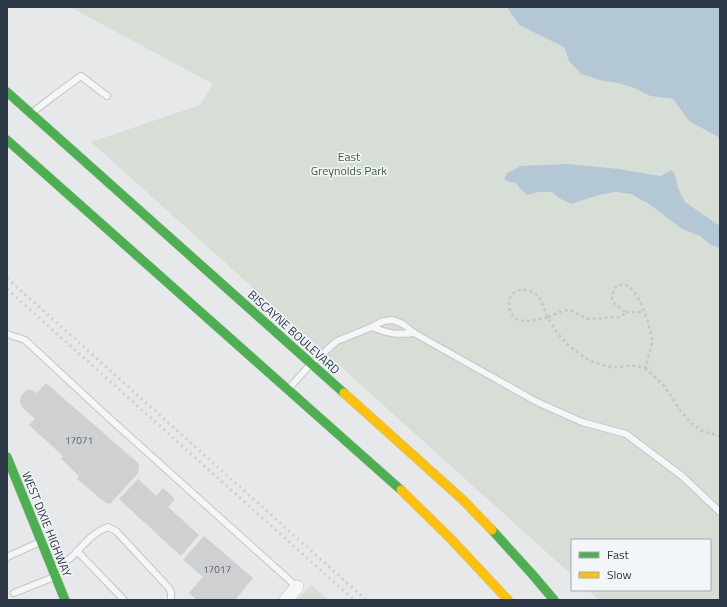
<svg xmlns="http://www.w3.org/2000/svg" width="727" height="607" viewBox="0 0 727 607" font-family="'Titillium Web',sans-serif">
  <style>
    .green { fill: #d7ded6 }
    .water { fill: #b4c7d4 }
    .building { fill: #ced0d2 }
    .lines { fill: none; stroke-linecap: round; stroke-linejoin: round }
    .lane-casing { stroke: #c4c6c8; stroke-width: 8 }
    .street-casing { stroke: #c4c6c8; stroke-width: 14 }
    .fast-casing { stroke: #c4c6c8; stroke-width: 10 }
    .slow-casing { stroke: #c4c6c8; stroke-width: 10 }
    .path { stroke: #c4c7ca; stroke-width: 2.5; stroke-dasharray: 3 3; stroke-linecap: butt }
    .lane { stroke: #f4f6f7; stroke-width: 6 }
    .street { stroke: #f4f6f7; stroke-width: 13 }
    .fast { stroke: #4caf50; stroke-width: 9 }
    .slow { stroke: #ffc107; stroke-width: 9 }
    .rail { stroke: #ced0d2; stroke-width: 3; stroke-dasharray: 2 4; stroke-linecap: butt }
    .labels { text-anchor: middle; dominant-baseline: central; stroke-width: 3; stroke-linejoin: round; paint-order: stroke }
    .number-label { font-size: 10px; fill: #545e68 }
    .park-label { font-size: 12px; fill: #446038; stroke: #f3f6f9 }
    .street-label { font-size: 12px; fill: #2b3744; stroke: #f3f6f9 }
  </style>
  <rect width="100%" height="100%" fill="#e6e8ea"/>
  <!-- green -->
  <g class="green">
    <path d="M70,7H507L519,25L564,47L569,61L603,81L618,83L634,88L650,96L673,99L689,121L720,138V226L685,202L678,188L675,174L661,176L619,169L509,182L516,183L520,189L527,195L538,192H552L559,198L571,204L599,195L616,192L631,194L649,204L682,229L700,236L711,245L720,248V600H599L588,590H710V540H572V575L91,142L200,105L213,84Z"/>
    <path d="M311,585L328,600H297Z"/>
  </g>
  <!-- water -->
  <g class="water">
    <path d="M507,7H720V138L689,121L673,99L650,96L634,88L618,83L603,81L581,74L569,61L564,47L519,25Z"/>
    <path d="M568,164L619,169L661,176L671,170L675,174L678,188L685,202L720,226V248L711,245L700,236L682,229L649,204L631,194L616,192L599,195L571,204L559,198L552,192H538L527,195L520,189L516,183L509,182L504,179L507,173L521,166Z"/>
  </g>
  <!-- building -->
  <g class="building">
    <path d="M46,383L139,464L138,473L110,504L106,503L77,479L79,476L61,459L63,456L29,425L35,419L22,407L20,402L21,396L26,390H32L36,392V394Z"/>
    <path d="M138,479L156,496L163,488L175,499L168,507L199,535L181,556L119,499Z"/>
    <path d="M204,536L253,578L235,600H197L189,593L203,577L183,560Z"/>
  </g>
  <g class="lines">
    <!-- lane casing -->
    <g class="lane-casing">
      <g id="lane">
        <path d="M33,112L55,95L81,76L107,96"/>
        <path d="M372,327C390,334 395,335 414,333"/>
        <path d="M7,334L25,340L108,417L297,587"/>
        <path d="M290,387L311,364L337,341L372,327L383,321L393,320L403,324L414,333L537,402L582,422L626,434L682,476L720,512"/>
        <path d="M77,551L124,600"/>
        <path d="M7,557L40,542"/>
        <path d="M53,567C57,566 63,564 67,561C81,550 90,533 108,527L116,531L168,587L171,592V600"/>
        <path d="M14,593L54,577"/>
      </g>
    </g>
    <!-- street casing -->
    <g class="street-casing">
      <path id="street" d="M286,600L297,587"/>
    </g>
    <!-- fast casing -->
    <g class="fast-casing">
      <g id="fast">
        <path d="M7,92L344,393"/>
        <path d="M7,140L401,490"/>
        <path d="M7,457L65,600"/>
        <path d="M492,530L532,574L554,600"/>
      </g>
    </g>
    <!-- slow casing -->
    <g class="slow-casing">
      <g id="slow">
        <path d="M344,393L463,500L492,530"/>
        <path d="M401,490L451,539L508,600"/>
      </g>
    </g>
    <!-- path -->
    <g class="path">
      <path d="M626,312H644"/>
      <path d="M548,317L562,311L570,310L586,318L590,319L619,317L622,316L626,312C613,304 607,300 617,285C621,285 626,284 629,287C640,294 651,328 652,341C652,346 647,362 645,368C639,367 633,365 627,366C624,366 621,367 618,367C599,368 580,356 566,343C560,337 551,324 547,316C544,309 543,302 538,296C532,290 517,286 511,296C509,300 508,306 510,310C515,327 535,320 548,317"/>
      <path d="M645,368L664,386L680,410L690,422L702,431L720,436"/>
    </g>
    <!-- lane -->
    <use href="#lane" class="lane"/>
    <!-- street -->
    <use href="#street" class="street"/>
    <!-- fast -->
    <use href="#fast" class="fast"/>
    <!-- slow -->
    <use href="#slow" class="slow"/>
    <!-- rail -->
    <g class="rail">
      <path d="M7,278L366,600"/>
      <path d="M7,289L354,600"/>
    </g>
  </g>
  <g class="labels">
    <!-- number labels -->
    <g class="number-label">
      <text x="79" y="440">17071</text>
      <text x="217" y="569">17017</text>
    </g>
    <!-- park labels -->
    <g class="park-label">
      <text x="349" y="156">East<tspan x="349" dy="14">Greynolds Park</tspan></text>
    </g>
    <!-- street labels -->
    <g class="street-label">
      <text transform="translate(294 332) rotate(42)">BISCAYNE BOULEVARD</text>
      <text transform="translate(47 524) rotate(68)">WEST DIXIE HIGHWAY</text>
    </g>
  </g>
  <!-- border -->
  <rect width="727" height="607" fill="none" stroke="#2b3744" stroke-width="16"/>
  <!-- legend -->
  <rect x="571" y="539" width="140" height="52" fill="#f3f6f9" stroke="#a3aab1"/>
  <rect x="579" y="552" width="20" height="6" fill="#4caf50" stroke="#a3aab1"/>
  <text x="607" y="559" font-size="12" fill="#2b3744">Fast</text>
  <rect x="579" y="572" width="20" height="6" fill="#ffc107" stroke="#a3aab1"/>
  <text x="607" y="579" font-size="12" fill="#2b3744">Slow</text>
</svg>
